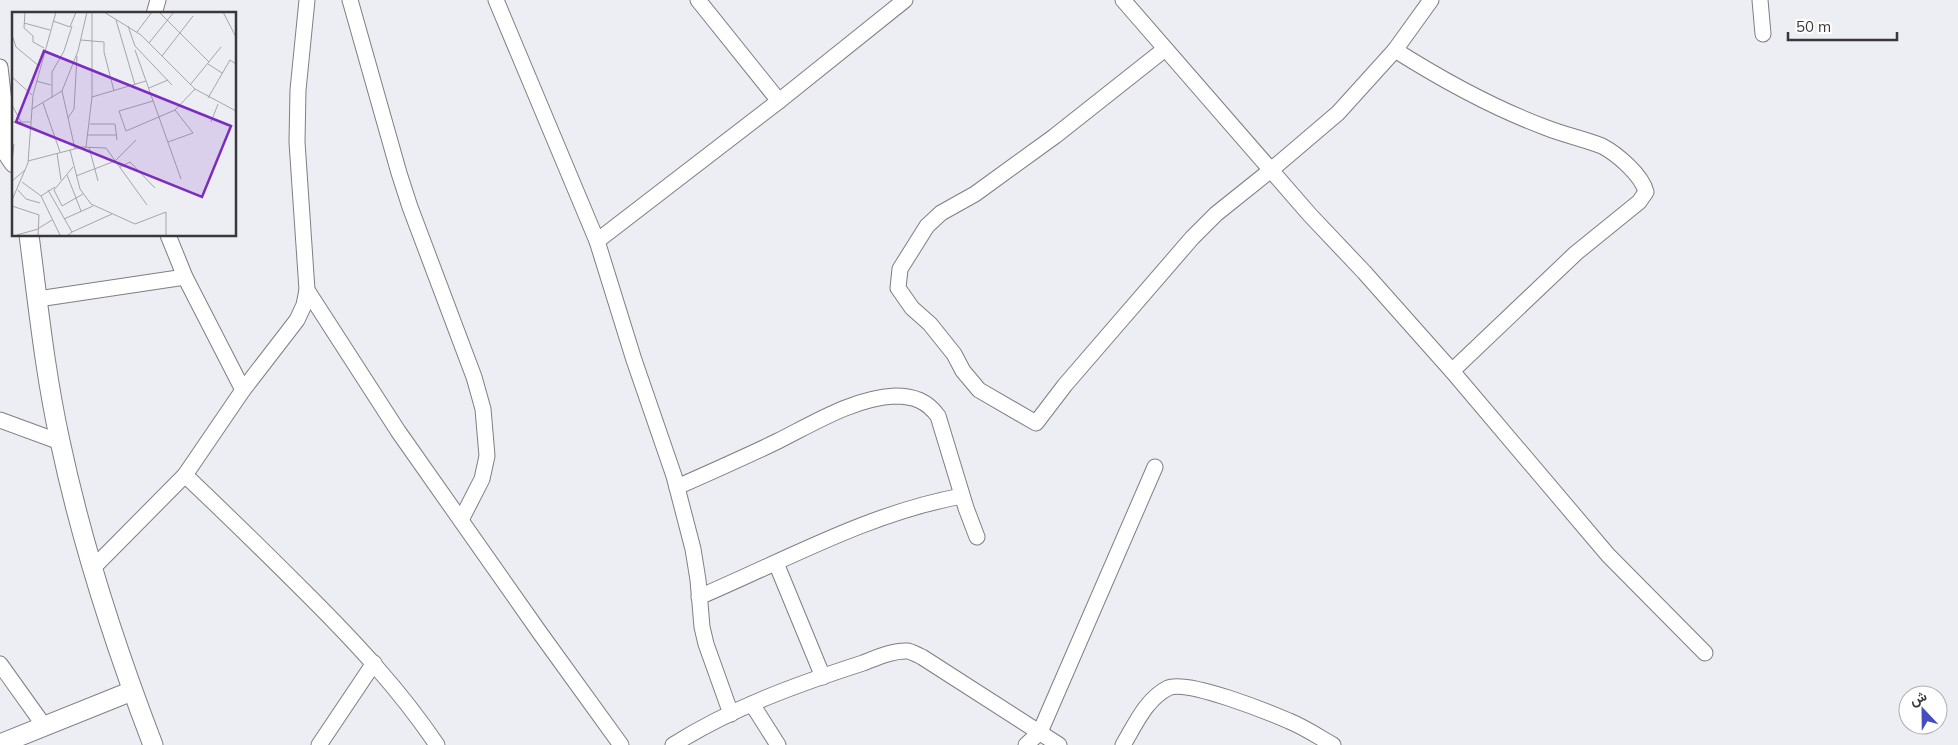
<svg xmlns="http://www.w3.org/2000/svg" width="1958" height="745" viewBox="0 0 1958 745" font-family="Mulish,Vazirmatn,sans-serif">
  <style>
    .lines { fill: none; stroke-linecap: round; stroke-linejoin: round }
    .minor-casing { stroke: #7e7e84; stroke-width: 17 }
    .tertiary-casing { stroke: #7e7e84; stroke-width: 21 }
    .minor { stroke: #fff; stroke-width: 15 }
    .tertiary { stroke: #fff; stroke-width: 19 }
    .inset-road { fill: none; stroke: #a5a5aa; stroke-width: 1 }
    .view { fill: #7b2cbf; fill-opacity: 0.15; stroke: #7b2cbf; stroke-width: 2.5 }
    .inset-edge { fill: none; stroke: #38383a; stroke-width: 2.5 }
  </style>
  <rect width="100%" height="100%" fill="#ededf4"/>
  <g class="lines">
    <!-- minor casing -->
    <g class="minor-casing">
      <g id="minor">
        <path d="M350,0L399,173L410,207L474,377L483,409L487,456L482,479L461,520"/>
        <path d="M496,0L597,241L634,360L674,476L693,549L698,580L702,627L706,644L731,714"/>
        <path d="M698,0L779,101"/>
        <path d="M1123,0L1310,215L1364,272L1452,371L1608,555L1705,653"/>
        <path d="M1760,0L1763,34"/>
        <path d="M154,14L158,0"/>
        <path d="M1165,49L1055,136L975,194L941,213L927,226L900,269L898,288L912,308L930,324L954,354L963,371L979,390L1036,423L1065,385L1192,238L1216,214L1271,170L1338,113L1395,50L1431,0"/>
        <path d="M1395,50C1444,81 1493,108 1547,128C1565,135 1584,139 1602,146C1617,154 1642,175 1646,192L1639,202L1576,253L1452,371"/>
        <path d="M0,67L10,155"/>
        <path d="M168,235L185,277L243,390"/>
        <path d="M597,241L779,101L905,0"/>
        <path d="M307,290L398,431L540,633L621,745"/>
        <path d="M38,299L185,277"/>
        <path d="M0,420L60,442"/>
        <path d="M185,475C227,515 268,555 308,595C355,642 400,690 437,745"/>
        <path d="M677,487C711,472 745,457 778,441C814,423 854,398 895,396C914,396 927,401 938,416L966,508L977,537"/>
        <path d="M776,563L823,677"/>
        <path d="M92,569L185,475L243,390L297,320L304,305L307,290L297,142L298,90L307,0"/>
        <path d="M699,597C786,560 869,513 962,496"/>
        <path d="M0,664L45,727"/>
        <path d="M752,704L778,745"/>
        <path d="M319,745L374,663"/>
        <path d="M673,745C731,708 798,684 863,663C876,658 893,650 908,651C912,652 918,655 922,657L1059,745"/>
        <path d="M1026,745L1040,732L1155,467"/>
        <path d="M1123,745C1135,725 1146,699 1168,688C1187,679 1268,712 1289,721C1304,727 1319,737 1333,745"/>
      </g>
    </g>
    <!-- tertiary casing -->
    <g class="tertiary-casing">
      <g id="tertiary">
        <path d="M0,142L14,163"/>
        <path d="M29,235C38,304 45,373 60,441C82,545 115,646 153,745"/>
        <path d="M0,744L132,691"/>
      </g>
    </g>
    <!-- minor -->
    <use href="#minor" class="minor"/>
    <!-- tertiary -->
    <use href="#tertiary" class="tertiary"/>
  </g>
  <!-- overview -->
  <g transform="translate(12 12)">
    <rect width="224" height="224" fill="#ededf4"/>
    <path class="inset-road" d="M13,0L12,16L21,24V30L32,36M92,0L129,23L183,77L224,99M147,0L197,50M211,0L224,25M104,8L123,73M41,9L58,15L64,0M12,11L38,18M116,14L123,34L160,73M125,20L140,0M0,23L4,35L27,54M69,28L92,30V40L102,79M137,31L162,0M123,38L169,167M150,44L181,4M196,52L210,61M0,65L20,83M24,69L39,73M178,73L209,35M137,76L156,68M50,79L63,137M80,85L134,69M40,86V60L52,39L60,14M196,86L218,48L224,52M141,89L107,99L114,119L163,98L183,77M31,91L48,140M0,93L9,110M20,97L50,79L66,39L75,0M56,106L62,97L65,44M0,110H18M199,110L206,92M78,112H103L105,128M76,123H105M156,130L181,121L163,98M74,135L80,85V0M77,135L86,169M58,138L68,177L79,192L123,212L154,200V223M45,141L49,168M16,149L70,135L94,136L135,193M0,150L2,132M61,155L42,178L50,194L71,182M108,155L118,150L143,176M55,163L69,199M64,164L103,149L124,128M0,169L13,158M10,170L29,184L48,223M6,178L14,187L28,191M36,178L60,220L56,223M29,184L43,175M0,188L16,151L21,83L44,0M0,194L27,203L26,223M52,207L81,194M27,216L40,208M60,220L100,202M5,223L26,217"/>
    <path class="view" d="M32,39L219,114L190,185L4,110Z"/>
    <rect width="224" height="224" class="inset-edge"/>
  </g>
  <!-- north arrow -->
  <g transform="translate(1923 710) rotate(338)"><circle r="24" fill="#ffffff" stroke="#afafb0"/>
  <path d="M0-4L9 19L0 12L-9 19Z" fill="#454dc2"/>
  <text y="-8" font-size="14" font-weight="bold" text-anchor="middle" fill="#38383a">ش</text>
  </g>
  <!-- scale -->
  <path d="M1788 32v8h109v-8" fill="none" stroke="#38383a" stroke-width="2.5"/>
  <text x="1796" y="32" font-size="15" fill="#38383a" stroke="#ffffff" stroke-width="4" paint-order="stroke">50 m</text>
</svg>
